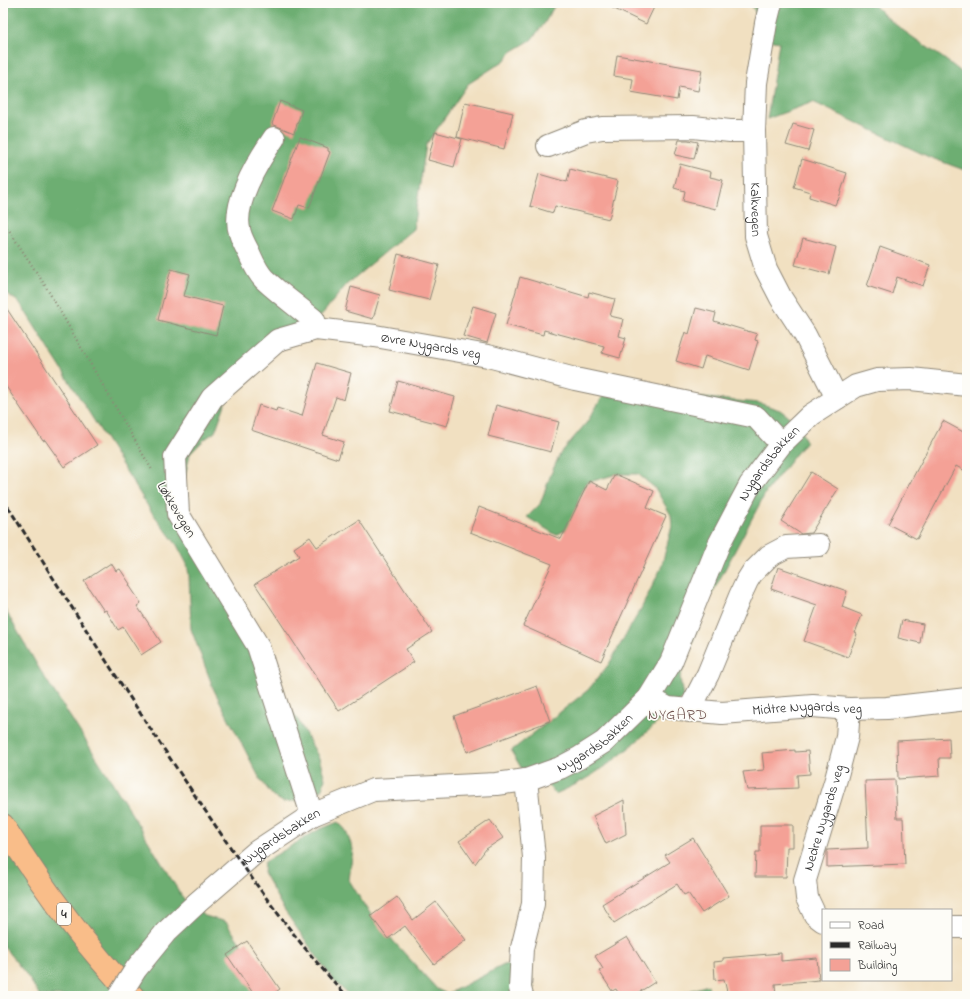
<svg xmlns="http://www.w3.org/2000/svg" width="970" height="999" viewBox="0 0 970 999" font-family="'Indie Flower',sans-serif">
  <style>
    .forest { fill: #6dae72; stroke: #4c6c4e }
    .building { fill: #f4a196 }
    .lines { fill: none; stroke-linecap: round; stroke-linejoin: round }
    .minor-casing { stroke: #8e8676; stroke-width: 24 }
    .highway-casing { stroke: #8e8676; stroke-width: 24 }
    .path { stroke: #8e8676; stroke-width: 2.5; stroke-dasharray: 1 3; stroke-linecap: butt }
    .minor { stroke: #fff; stroke-width: 22 }
    .highway { stroke: #f9bd89; stroke-width: 22 }
    .rail { stroke: #2b2b2b; stroke-width: 3; stroke-dasharray: 6 3; stroke-linecap: butt }
    .minor-bridge-casing { stroke: #8e8676; stroke-width: 24; stroke-linecap: butt }
    .minor-bridge { stroke: #fff; stroke-width: 22 }
    .labels { text-anchor: middle; dominant-baseline: central; stroke-width: 3.5; stroke-linejoin: round; paint-order: stroke }
    .shield { fill: #fdfcf7; stroke: #6a6a68; stroke-width: 1 }
    .shield-label { font-size: 13px; font-weight: bold; fill: #2b2b2b }
    .street-label { font-size: 14px; fill: #2b2b2b; stroke: #fdfcf7 }
    .neighbourhood-label { font-size: 15px; letter-spacing: 1px; fill: #715450; stroke: #fdfcf7 }
  </style>
  <rect width="100%" height="100%" fill="#fdfcf7"/>
  <filter id="ink" filterUnits="userSpaceOnUse"><feTurbulence type="fractalNoise" baseFrequency=".025" numOctaves="2"/><feDisplacementMap in="SourceGraphic" scale="8" xChannelSelector="R" yChannelSelector="G"/><feConvolveMatrix kernelMatrix="1 2 1 2 8 2 1 2 1" color-interpolation-filters="sRGB"/></filter>
  <filter id="wash" filterUnits="userSpaceOnUse"><feTurbulence type="fractalNoise" baseFrequency=".012" numOctaves="4" result="noise"/><feDisplacementMap in="SourceGraphic" scale="16" xChannelSelector="R" yChannelSelector="G"/><feGaussianBlur stdDeviation="0.9" result="paint"/><feColorMatrix in="noise" values="0 0 0 0 0 0 0 0 0 0 0 0 0 0 0 0 0 1.4 0 .05"/><feComposite in="paint" operator="in"/></filter>
  <g filter="url(#wash)">
    <rect width="100%" height="100%" fill="#f1e0c1"/>
    <!-- forest -->
    <g class="forest">
      <path d="M3,3H556L544,24L531,40L511,52L505,60L468,84L426,145L413,229L347,284L310,329L236,374L215,432L205,439L190,454L183,485L188,507L212,567L274,683L298,720L319,758L325,779L322,789L303,800L283,802L273,796L260,779L214,690L191,629L189,575L187,564L177,545L151,511L20,303L3,291Z"/>
      <path d="M749,3H872C899,33 937,50 967,77V171L929,157L813,102L767,119L779,42L758,38C760,26 758,12 749,3Z"/>
      <path d="M603,396L706,398L759,403L780,410L796,422L806,441L766,492L706,605L680,677L683,698C642,737 608,772 555,794L548,785L522,769L511,751L588,690L609,664L642,607L661,568L672,526L671,515L655,488L638,474H617L586,483L581,492L575,511L566,530L556,535L527,517L540,504L551,474L560,454L587,422Z"/>
      <path d="M3,606L40,670L111,780L181,895L188,904L205,916L226,922L250,958L271,996H40L26,974L3,946Z"/>
      <path d="M338,822L345,829L353,849L349,880L366,908L386,933L437,989L447,994L504,965L530,959L534,996H350L334,981L284,910L263,872L264,862L318,830Z"/>
      <path d="M708,985L710,996H673Z"/>
    </g>
    <g id="blocks">
      <!-- building -->
      <g class="building">
        <path d="M602,3H656L646,24Z"/>
        <path d="M617,55L702,70L698,91L679,87L677,100L631,92L633,79L614,76Z"/>
        <path d="M280,101L302,110L294,133L272,124Z"/>
        <path d="M465,102L513,113L504,149L457,137Z"/>
        <path d="M793,124L814,130L808,151L786,145Z"/>
        <path d="M435,132L462,139L454,167L428,160Z"/>
        <path d="M300,137L328,148V151L330,152L309,208L299,205L294,219L272,211Z"/>
        <path d="M679,140H688L698,142L694,159L675,155Z"/>
        <path d="M802,159L847,173L838,201L837,200L835,205L809,197L810,192L794,187Z"/>
        <path d="M680,164L711,172L710,177L723,180L716,209L683,201L685,191L674,188Z"/>
        <path d="M570,169L618,181L609,219L555,206L553,213L530,206L539,174L567,182Z"/>
        <path d="M803,238L836,247L829,274L795,265Z"/>
        <path d="M880,247L930,265L923,286L897,277L892,294L867,286Z"/>
        <path d="M398,254L439,265L429,300L389,290Z"/>
        <path d="M171,269L190,274L184,296L223,306L216,335L158,320Z"/>
        <path d="M520,277L588,297L589,292L615,299L610,316L623,319L619,336L626,338L620,358L602,353L604,346L544,330L543,335L506,325Z"/>
        <path d="M351,287L380,295L373,319L345,311Z"/>
        <path d="M3,303L97,445L64,467L45,440L43,441L3,382Z"/>
        <path d="M473,306L496,313L487,343L463,336Z"/>
        <path d="M696,308L716,313L714,321L757,334L755,340L758,341L749,370L705,356L701,369L676,361L685,332L689,334Z"/>
        <path d="M317,363L351,373L344,400L336,397L323,435L344,442L338,459L251,430L259,405L276,411L277,408L302,416Z"/>
        <path d="M398,381L455,397L447,426L390,411Z"/>
        <path d="M496,405L559,422L551,452L488,436Z"/>
        <path d="M943,421L967,434V472L956,466L917,539L888,524Z"/>
        <path d="M811,472L838,489L811,533L801,534L781,521Z"/>
        <path d="M615,474L654,491L647,508L666,516L601,661L523,626L552,564L470,532L479,507L561,539L589,481L607,490Z"/>
        <path d="M359,520L432,632L406,649L414,662L339,711L255,584L299,556L294,548L310,537L317,547Z"/>
        <path d="M111,563L116,571L120,569L130,584L129,585L141,603L137,606L161,642L141,655L123,627L118,630L106,610L104,611L84,581Z"/>
        <path d="M778,567L847,591L842,607L862,615L855,633L857,634L848,657L804,641L817,605L771,589Z"/>
        <path d="M902,620L923,624L920,643L898,638Z"/>
        <path d="M537,686L550,721L467,752L454,716Z"/>
        <path d="M949,738L950,758H939L940,776L898,779L897,741Z"/>
        <path d="M795,750V752L808,751L810,774L797,775L798,788L747,790L743,772L764,770L762,753Z"/>
        <path d="M895,780L897,818H903L905,864L827,867V850L868,848L865,781Z"/>
        <path d="M624,800L626,834L606,844L593,816Z"/>
        <path d="M490,820L503,838L486,849L475,864L459,841Z"/>
        <path d="M760,825H793V847H787L786,877H755L756,852H760Z"/>
        <path d="M693,838L729,896L702,913L688,893L684,895L677,884L614,923L602,904L670,862L665,855Z"/>
        <path d="M397,897L413,920L436,902L466,940L434,964L405,926L388,939L371,916Z"/>
        <path d="M627,937L655,982L633,996H620L616,989L612,991L599,971L603,969L595,956Z"/>
        <path d="M247,941L280,989L270,996H255L227,955Z"/>
        <path d="M781,953V961L817,958L819,980L775,984L776,996H728L724,979L715,980L714,962L723,961V958Z"/>
      </g>
    </g>
  </g>
  <g filter="url(#ink)">
    <use href="#blocks" fill-opacity="0" stroke="#8e8676" stroke-width="1"/>
    <g class="lines">
      <!-- minor casing -->
      <g class="minor-casing">
        <g id="minor">
          <path id="s1" d="M771,3L766,23L756,83L754,131L756,236L766,269L781,298L805,335L837,398"/>
          <path d="M274,138C258,161 231,205 240,233C242,240 246,247 249,253C253,262 257,272 264,279C280,294 297,306 314,320L316,329"/>
          <path d="M548,146L586,131L602,128L693,127L730,131H754"/>
          <path id="s2" d="M649,698L668,708L722,713L813,706L849,709L887,708L967,699"/>
          <path d="M689,711L708,674L740,596L747,581L752,573L769,556L786,547L819,545"/>
          <path id="s3" d="M312,815L258,646L178,514L175,457L212,398L278,340L316,329L375,336L488,356L575,379L756,417L781,444"/>
          <path id="s4" d="M823,921L815,915L807,898L805,880L836,779L847,737L849,709"/>
          <path d="M951,927H967"/>
          <path id="s5" d="M166,932L198,902L256,852L312,815L373,790L496,784L526,780L560,768L579,758L604,742L649,698L671,662L719,544L750,485L781,444L811,415L856,386L877,380L911,379L967,385"/>
          <path d="M522,996L520,988L522,948L533,904L534,857L526,780"/>
        </g>
      </g>
      <!-- highway casing -->
      <g class="highway-casing">
        <path id="highway" d="M3,825C41,885 83,944 133,996"/>
      </g>
      <!-- path -->
      <path class="path" d="M3,221L46,287L152,470"/>
      <!-- minor -->
      <use href="#minor" class="minor"/>
      <!-- highway -->
      <use href="#highway" class="highway"/>
      <!-- rail -->
      <path class="rail" d="M3,499C67,600 131,701 198,800C244,868 291,937 347,996"/>
      <!-- minor-bridge casing -->
      <g class="minor-bridge-casing">
        <path id="minor-bridge" d="M119,996L136,969L166,932"/>
      </g>
      <!-- minor-bridge -->
      <use href="#minor-bridge" class="minor-bridge"/>
    </g>
  </g>
  <g class="labels">
    <!-- shield labels -->
    <rect class="shield" x="57" y="903" width="14" height="22" rx="3"/>
    <g class="shield-label">
      <text x="64" y="914">4</text>
    </g>
    <!-- street labels -->
    <g class="street-label">
      <text stroke="none"><textPath href="#s1" startOffset="208">Kalkvegen</textPath></text>
      <text stroke="none"><textPath href="#s3" startOffset="702">Øvre Nygards veg</textPath></text>
      <text stroke="none"><textPath href="#s5" startOffset="822">Nygardsbakken</textPath></text>
      <text transform="translate(176 510) rotate(59)">Løkkevegen</text>
      <text stroke="none"><textPath href="#s2" startOffset="161">Midtre Nygards veg</textPath></text>
      <text stroke="none"><textPath href="#s5" startOffset="486">Nygardsbakken</textPath></text>
      <text stroke="none"><textPath href="#s4" startOffset="112">Nedre Nygards veg</textPath></text>
      <text stroke="none"><textPath href="#s5" startOffset="150">Nygardsbakken</textPath></text>
    </g>
    <!-- neighbourhood labels -->
    <g class="neighbourhood-label">
      <text x="678" y="715">NYGARD</text>
    </g>
  </g>
  <!-- margin -->
  <rect width="970" height="999" fill="none" stroke="#fdfcf7" stroke-width="16"/>
  <!-- legend -->
  <rect x="822" y="909" width="130" height="72" fill="#fdfcf7" stroke="#a9a8a5"/>
  <rect x="830" y="922" width="20" height="6" fill="#ffffff" stroke="#a9a8a5"/>
  <text x="858" y="929" font-size="12" fill="#2b2b2b">Road</text>
  <rect x="830" y="942" width="20" height="6" fill="#2b2b2b" stroke="#a9a8a5"/>
  <text x="858" y="949" font-size="12" fill="#2b2b2b">Railway</text>
  <rect x="830" y="959" width="20" height="12" fill="#f4a196" stroke="#a9a8a5"/>
  <text x="858" y="969" font-size="12" fill="#2b2b2b">Building</text>
</svg>
